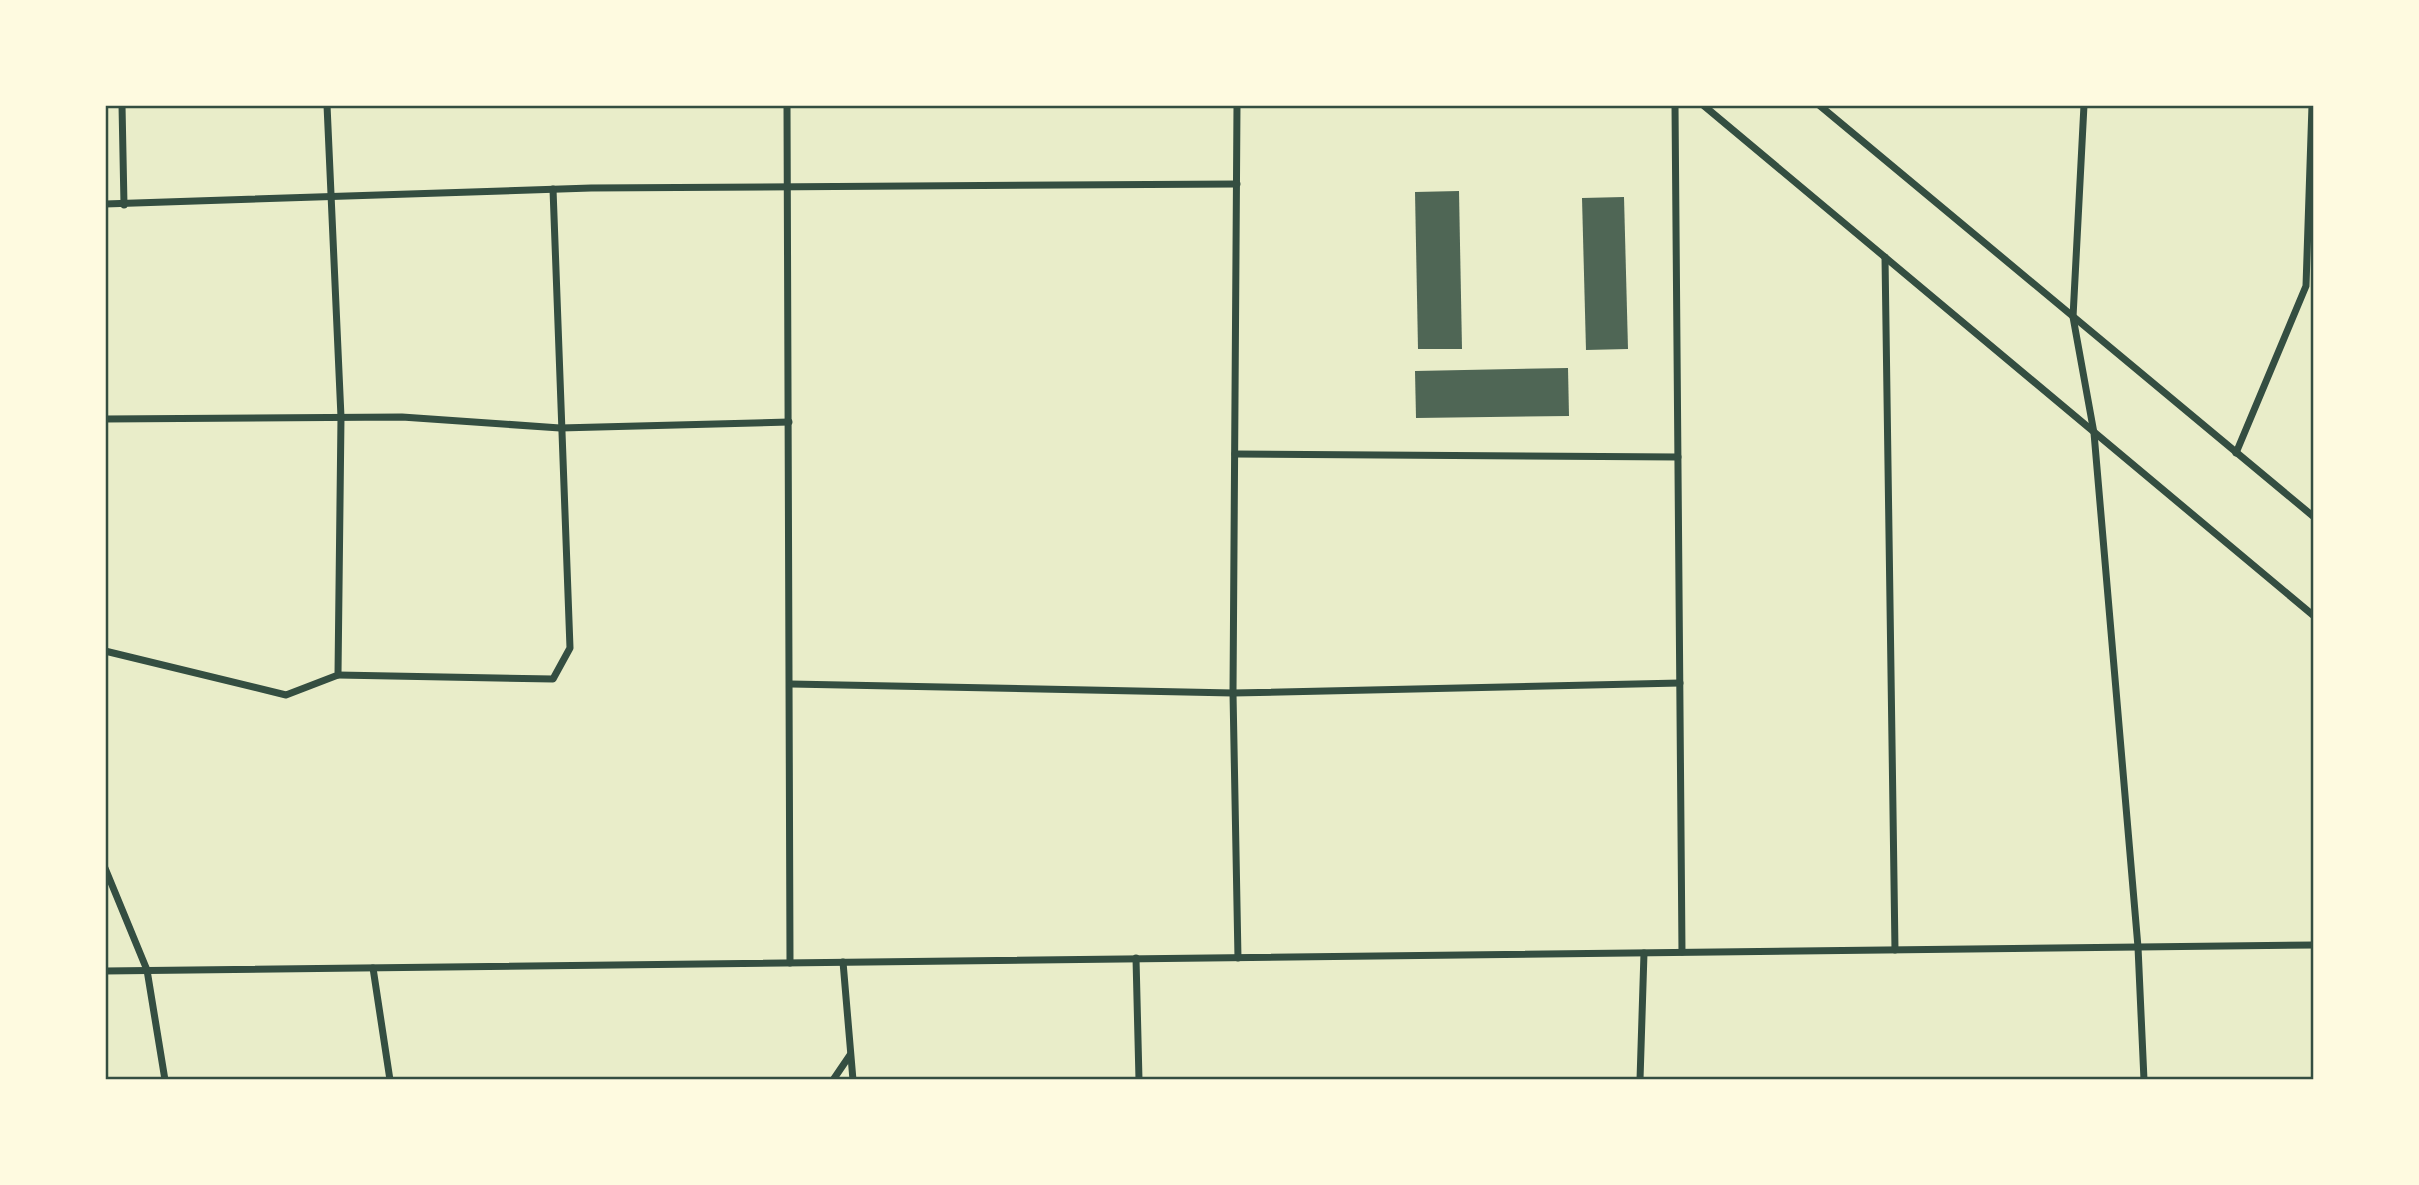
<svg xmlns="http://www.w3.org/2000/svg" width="2419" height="1185" viewBox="0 0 2419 1185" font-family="Mulish,sans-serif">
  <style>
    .building { fill: #4f6655 }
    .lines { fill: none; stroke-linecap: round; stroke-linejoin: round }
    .minor { stroke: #344e41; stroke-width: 7 }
    .neatline { fill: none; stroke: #344e41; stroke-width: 2.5 }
  </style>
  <rect width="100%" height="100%" fill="#e9edc9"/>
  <!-- building -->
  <g class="building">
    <path d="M1459,191L1462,349H1418L1415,192Z"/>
    <path d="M1624,197L1628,349L1586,350L1582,198Z"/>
    <path d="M1568,368L1569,416L1416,418L1415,371Z"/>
  </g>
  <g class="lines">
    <!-- minor -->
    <g class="minor">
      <path d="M122,105L124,205"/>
      <path d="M787,105L790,963"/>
      <path d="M1237,105L1233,693L1238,958"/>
      <path d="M1675,105L1682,952"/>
      <path d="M1703,105L2314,616"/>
      <path d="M1819,105L2314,517"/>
      <path d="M2084,105L2073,317L2094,433L2138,947L2144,1080"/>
      <path d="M105,204L591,188L1237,184"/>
      <path d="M1885,257L1895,950"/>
      <path d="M105,419L402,417L560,428L789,422"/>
      <path d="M2236,453L2306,286L2312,105"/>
      <path d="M1235,454L1678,457"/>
      <path d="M105,651L286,695L338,675L341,417L327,105"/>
      <path d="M338,675L553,679L570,648L553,189"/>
      <path d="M791,684L1233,693L1680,683"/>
      <path d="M105,868L147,970L165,1080"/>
      <path d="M1136,958L1139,1080"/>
      <path d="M843,962L853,1080"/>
      <path d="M373,968L390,1080"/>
      <path d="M105,971L2314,945"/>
      <path d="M833,1080L850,1055"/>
      <path d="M1640,1080L1644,953"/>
    </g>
  </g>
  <!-- border -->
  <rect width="2419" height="1185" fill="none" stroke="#fefae0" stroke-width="214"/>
  <rect x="107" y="107" width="2205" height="971" class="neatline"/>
</svg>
